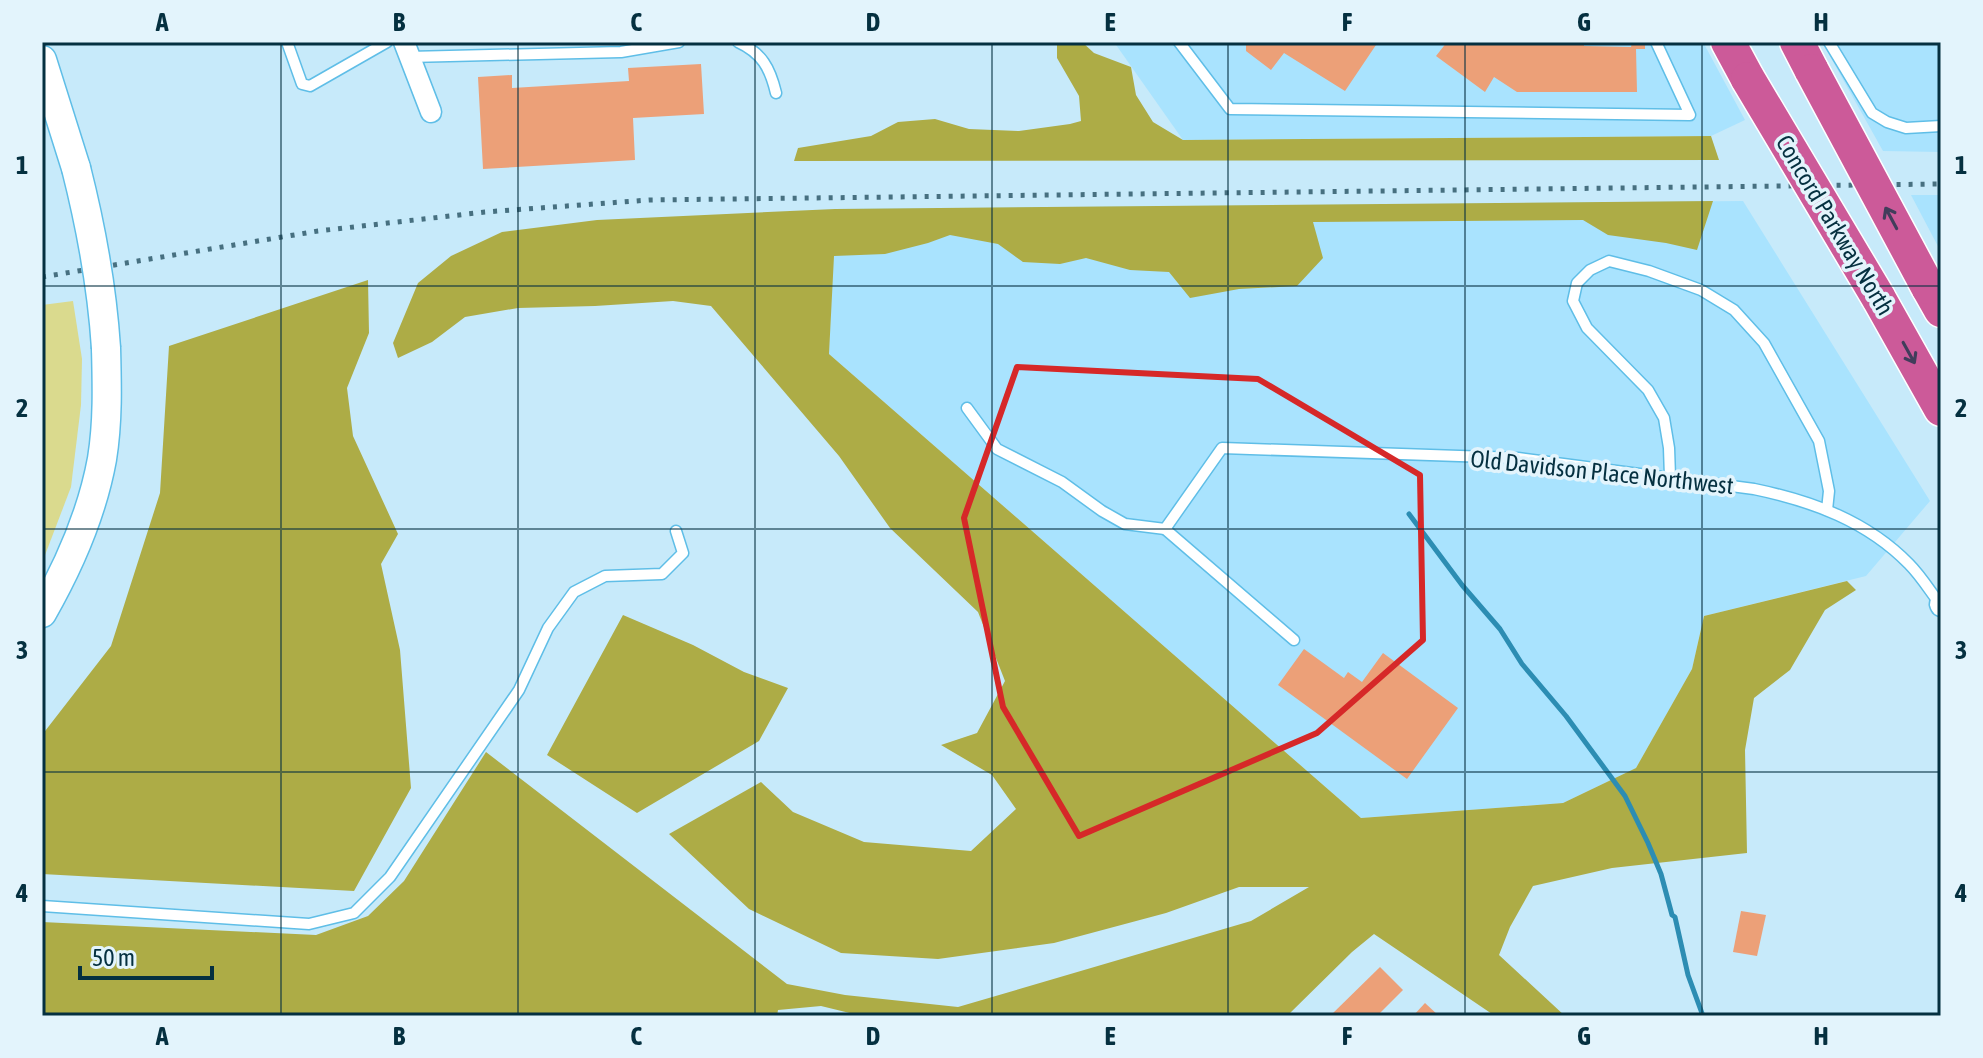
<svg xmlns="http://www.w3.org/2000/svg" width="1983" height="1058" viewBox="0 0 1983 1058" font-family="'Asap Condensed',sans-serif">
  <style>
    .built { fill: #a9e3fe }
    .green { fill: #dada8e }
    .forest { fill: #adac46 }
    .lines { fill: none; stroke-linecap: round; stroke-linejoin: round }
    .stream { stroke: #2c8db3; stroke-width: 5 }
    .building { fill: #eca078 }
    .lane-casing { stroke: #5fbee7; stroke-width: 13 }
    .street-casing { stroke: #5fbee7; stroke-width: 23 }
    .secondary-casing { stroke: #5fbee7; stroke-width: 31 }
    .highway-casing { stroke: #fff; stroke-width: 37 }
    .lane { stroke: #fff; stroke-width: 10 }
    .street { stroke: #fff; stroke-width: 20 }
    .secondary { stroke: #fff; stroke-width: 28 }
    .highway { stroke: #cc5a99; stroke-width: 34 }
    .rail { stroke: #477080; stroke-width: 5; stroke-dasharray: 4 8; stroke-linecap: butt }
    .secondary-bridge-casing { stroke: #5fbee7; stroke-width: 31; stroke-linecap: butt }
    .highway-bridge-casing { stroke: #fff; stroke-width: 37; stroke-linecap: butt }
    .secondary-bridge { stroke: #fff; stroke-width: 28 }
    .highway-bridge { stroke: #cc5a99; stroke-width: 34 }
    .oneway { stroke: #413d5b }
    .marked { fill: none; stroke: #d62828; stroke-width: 6; stroke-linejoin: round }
    .grid { fill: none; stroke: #053040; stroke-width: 2; stroke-opacity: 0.55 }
    .labels { text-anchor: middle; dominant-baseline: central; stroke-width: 7; stroke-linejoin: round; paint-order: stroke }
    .street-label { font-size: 24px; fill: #053040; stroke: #e3f4fc }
    .neatline { fill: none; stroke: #053040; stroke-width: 3 }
    .grid-label { font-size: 26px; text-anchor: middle; font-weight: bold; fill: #053040 }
  </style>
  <rect width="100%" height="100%" fill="#c7eafa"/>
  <!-- built -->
  <g class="built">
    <path d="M1114,42H1703L1745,120L1711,136L1183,140Z"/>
    <path d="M1822,42H1941V152L1883,151Z"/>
    <path d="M1911,195H1941V252Z"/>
    <path d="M1743,201L1930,501L1866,576L1704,616L1692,669L1636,768L1563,803L1361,818L829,354L835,209Z"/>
  </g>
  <!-- green -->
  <path class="green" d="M73,301L82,359L81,405L71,487L42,563V305Z"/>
  <!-- forest -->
  <g class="forest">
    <path d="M1057,42H1082L1094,53L1131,67L1136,95L1153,122L1183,140L1711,136L1719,160L794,161L798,148L871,136L898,122L935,119L969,129L1019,131L1070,124L1081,121L1079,96L1057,58Z"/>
    <path d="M1713,201L1697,250L1666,243L1608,235L1583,220L1313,222L1323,258L1297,286L1239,289L1190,298L1169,272L1130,270L1086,258L1060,264L1023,262L998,244L950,235L928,243L885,254L834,256L829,354L1361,818L1563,803L1636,768L1692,669L1704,616L1847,581L1856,590L1825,610L1790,670L1754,698L1745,750L1747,853L1612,868L1533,886L1510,927L1499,955L1565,1016H1495L1374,934L1352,952L1287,1016H862L821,1006L778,1010L777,1016H42V922L316,935L368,916L404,881L486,752L787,984L845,995L958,1007L1251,921L1309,887H1239L1166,913L1054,943L938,959L841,953L749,909L669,834L761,782L793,812L864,842L971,851L1016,809L992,775L941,745L977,733L1005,681L978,612L890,528L839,456L711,306L673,301L595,306L518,308L465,317L432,342L398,358L393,343L418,283L451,256L502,232L597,220L835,209Z"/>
    <path d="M368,280L369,333L347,388L353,436L398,534L381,564L400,650L411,788L354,891L42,874V735L111,646L160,493L169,346Z"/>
    <path d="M623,615L693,645L744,672L788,688L759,741L637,813L547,755Z"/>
  </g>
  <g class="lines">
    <!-- stream -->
    <path class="stream" d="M1409,514L1462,585L1500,629L1522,664L1566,716L1625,796L1648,843L1661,874L1672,915L1675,917L1688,975L1703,1016"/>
  </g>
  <!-- building -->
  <g class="building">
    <path d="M1246,42H1378L1345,91L1284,53L1271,70L1246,51Z"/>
    <path d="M1447,42L1570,44L1571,42H1584V46L1631,47L1632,42H1645V49H1636L1637,92H1517L1494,77L1485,92L1436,56Z"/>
    <path d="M701,64L704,114L633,118L635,160L483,169L478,77L512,75V88L629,81L628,68Z"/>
    <path d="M1304,649L1344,678L1348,672L1362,682L1383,653L1458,708L1407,779L1278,685Z"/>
    <path d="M1741,911L1766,915L1757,956L1733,952Z"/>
    <path d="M1380,967L1403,990L1377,1016H1330Z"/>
    <path d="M1425,1003L1439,1016H1413Z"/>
  </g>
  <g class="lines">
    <!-- lane casing -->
    <g class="lane-casing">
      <g id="lane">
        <path d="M287,42L302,84L310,86L387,42"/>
        <path d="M738,42C762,53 770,68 776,93"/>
        <path d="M1179,42L1230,109L1690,115L1656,42"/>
        <path d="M1829,42L1872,113L1887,122L1906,128L1941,126"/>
        <path d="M409,57L621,52L679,42"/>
        <path d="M967,408L997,449L1062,482L1102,511L1125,524L1165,529L1222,448L1518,458L1754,489C1812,501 1867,521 1909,564C1921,576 1930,591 1940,604"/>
        <path d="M1670,477L1669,448L1664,418L1648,390L1587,328L1573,301L1577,283L1590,270L1609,261L1649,271L1701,290L1734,310L1764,343L1819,441L1829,491L1827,510"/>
        <path d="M1165,529L1294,640"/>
        <path d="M42,906L309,924L354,913L390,877L519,690L548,628L574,592L605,576L662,574L683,553L676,531"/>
      </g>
    </g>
    <!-- street casing -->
    <g class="street-casing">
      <g id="street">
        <path d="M404,42L431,112"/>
        <path d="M1940,604L1941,606"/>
      </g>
    </g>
    <!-- secondary casing -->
    <g class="secondary-casing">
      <g id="secondary">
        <path d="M42,60L76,168"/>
        <path d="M42,613C70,564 92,514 102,459C108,422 107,385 106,348"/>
      </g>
    </g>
    <!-- highway casing -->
    <g class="highway-casing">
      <g id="highway">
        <path d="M1728,42L1748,79"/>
        <path d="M1797,42L1812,71"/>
        <path d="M1928,287L1941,310"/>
        <path d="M1878,297L1941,409"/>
      </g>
    </g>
    <!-- lane -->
    <use href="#lane" class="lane"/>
    <!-- street -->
    <use href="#street" class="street"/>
    <!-- secondary -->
    <use href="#secondary" class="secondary"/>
    <!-- highway -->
    <use href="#highway" class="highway"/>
    <!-- rail -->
    <path class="rail" d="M42,277L318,231L485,212L649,200L1941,184"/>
    <!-- secondary-bridge casing -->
    <g class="secondary-bridge-casing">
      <path id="secondary-bridge" d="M76,168C91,227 102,287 106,348"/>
    </g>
    <!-- highway-bridge casing -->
    <g class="highway-bridge-casing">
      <g id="highway-bridge">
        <path d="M1812,71L1928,287"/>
        <path d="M1748,79L1878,297"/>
      </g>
    </g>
    <!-- secondary-bridge -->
    <use href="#secondary-bridge" class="secondary-bridge"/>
    <!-- highway-bridge -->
    <use href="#highway-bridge" class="highway-bridge"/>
  </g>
  <!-- one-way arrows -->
  <defs><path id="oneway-shaft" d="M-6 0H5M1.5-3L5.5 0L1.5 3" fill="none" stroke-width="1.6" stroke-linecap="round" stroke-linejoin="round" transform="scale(2)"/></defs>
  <g class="oneway">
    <use href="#oneway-shaft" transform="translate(1891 218) rotate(-118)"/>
    <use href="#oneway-shaft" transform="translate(1909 353) rotate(61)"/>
  </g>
  <!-- marked area -->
  <path class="marked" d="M1017,367L1258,379L1420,475L1423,640L1317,733L1079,836L1003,707L964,518Z"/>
  <!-- grid -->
  <path class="grid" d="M281,42V1016M518,42V1016M755,42V1016M992,42V1016M1228,42V1016M1465,42V1016M1702,42V1016M42,286H1941M42,529H1941M42,772H1941"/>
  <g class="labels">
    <!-- street labels -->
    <g class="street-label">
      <text transform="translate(1835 225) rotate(59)">Concord Parkway North</text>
      <text transform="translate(1602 472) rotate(6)">Old Davidson Place Northwest</text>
    </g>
  </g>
  <!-- border -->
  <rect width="1983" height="1058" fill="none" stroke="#e3f4fc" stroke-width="88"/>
  <!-- scale -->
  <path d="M80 966v12h132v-12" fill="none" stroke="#053040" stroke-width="4"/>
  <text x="92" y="966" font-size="24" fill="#053040" stroke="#e3f4fc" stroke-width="6" paint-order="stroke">50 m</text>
  <rect x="44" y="44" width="1895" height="970" class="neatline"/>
  <g class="grid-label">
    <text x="162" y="31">A</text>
    <text x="399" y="31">B</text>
    <text x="636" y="31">C</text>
    <text x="873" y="31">D</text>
    <text x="1110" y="31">E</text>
    <text x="1347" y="31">F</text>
    <text x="1584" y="31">G</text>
    <text x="1821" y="31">H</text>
    <text x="22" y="174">1</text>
    <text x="1961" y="174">1</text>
    <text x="22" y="417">2</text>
    <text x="1961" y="417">2</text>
    <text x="22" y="659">3</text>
    <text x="1961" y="659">3</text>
    <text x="22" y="902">4</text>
    <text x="1961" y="902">4</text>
    <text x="162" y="1045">A</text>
    <text x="399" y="1045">B</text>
    <text x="636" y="1045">C</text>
    <text x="873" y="1045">D</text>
    <text x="1110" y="1045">E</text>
    <text x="1347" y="1045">F</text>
    <text x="1584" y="1045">G</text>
    <text x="1821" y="1045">H</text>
  </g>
</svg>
